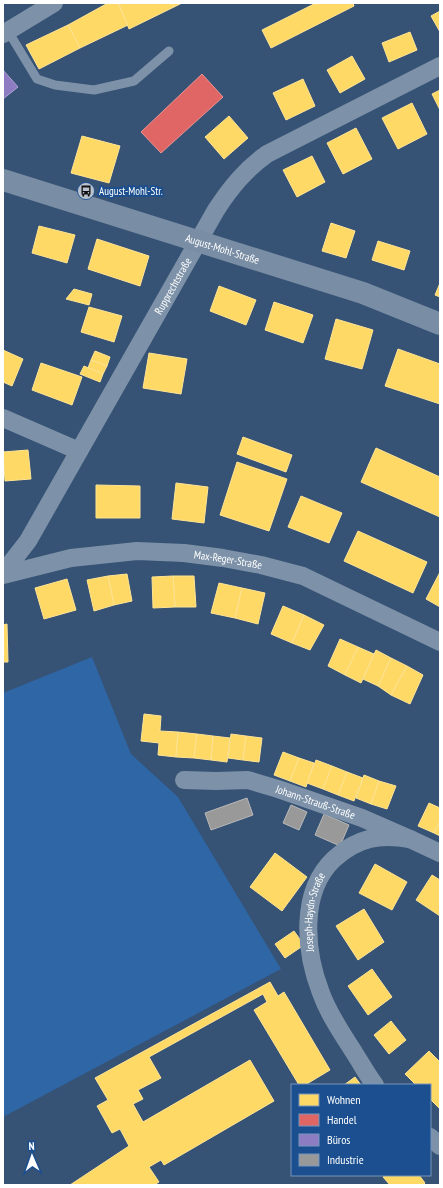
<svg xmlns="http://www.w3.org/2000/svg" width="443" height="1188" viewBox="0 0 443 1188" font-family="'PT Sans Narrow',sans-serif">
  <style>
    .green { fill: #2f66a5 }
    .homes { fill: #ffd966; stroke: #ffe494 }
    .shops { fill: #e06666; stroke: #e99494 }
    .offices { fill: #8e7cc3; stroke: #b0a3d5 }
    .industry { fill: #999; stroke: #b8b8b8 }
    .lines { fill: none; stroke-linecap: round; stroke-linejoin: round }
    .lane { stroke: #7d92a8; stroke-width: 9 }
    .street { stroke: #7d92a8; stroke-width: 18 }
    .secondary { stroke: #798da4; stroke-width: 22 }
    .labels { text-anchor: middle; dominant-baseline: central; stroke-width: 4; stroke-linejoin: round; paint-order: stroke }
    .poi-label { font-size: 11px; fill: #fff; stroke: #1b4f8f; text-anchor: start }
    .street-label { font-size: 11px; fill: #fff; stroke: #1b4f8f }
  </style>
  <rect width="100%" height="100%" fill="#365274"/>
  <!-- green -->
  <path class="green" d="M92,657L131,754L178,797L281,969L3,1117V693Z"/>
  <!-- homes -->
  <g class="homes">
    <path d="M108,3H118L128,25L80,48L68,25Z"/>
    <path d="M120,3H172L174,7L129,29L119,4Z"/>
    <path d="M172,3H182L174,7Z"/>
    <path d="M316,3H353L354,6L271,48L262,30Z"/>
    <path d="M440,11V32L431,16Z"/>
    <path d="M68,25L80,48L39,69L26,45Z"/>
    <path d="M410,32L417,50L389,62L382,43Z"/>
    <path d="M352,56L365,79L340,93L327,70Z"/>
    <path d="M303,79L315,106L286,120L273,93Z"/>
    <path d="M440,90V110L432,94Z"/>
    <path d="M412,103L427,134L398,149L382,118Z"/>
    <path d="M229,116L248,138L224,159L205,137Z"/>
    <path d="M356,128L372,159L343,174L327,143Z"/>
    <path d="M82,136L120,146L109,183L71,173Z"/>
    <path d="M312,156L325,182L297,197L283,170Z"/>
    <path d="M331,223L355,231L346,258L322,251Z"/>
    <path d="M39,226L75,235L67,263L32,253Z"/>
    <path d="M97,239L149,256L140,286L88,269Z"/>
    <path d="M378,241L410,251L404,270L372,260Z"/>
    <path d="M440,283V297L435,295Z"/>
    <path d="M219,286L256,300L246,325L210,311Z"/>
    <path d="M74,289L92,294L89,305L66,299Z"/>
    <path d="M274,302L313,315L303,343L265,330Z"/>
    <path d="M89,307L122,316L114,342L81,332Z"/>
    <path d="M336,319L373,330L362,369L325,359Z"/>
    <path d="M398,349L440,364V404L385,386Z"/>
    <path d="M3,350L23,359L12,386L3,382Z"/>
    <path d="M95,351L110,357L107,366L91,360Z"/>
    <path d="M149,353L187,359L181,394L143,388Z"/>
    <path d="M91,360L107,366L103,374L88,368Z"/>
    <path d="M41,363L82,377L72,405L32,390Z"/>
    <path d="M84,366L103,374L100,382L80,374Z"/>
    <path d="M243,437L292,455L286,472L237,454Z"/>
    <path d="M376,448L440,477V517L361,482Z"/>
    <path d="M28,450L31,479L5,481L3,452Z"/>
    <path d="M237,462L287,479L269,531L220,515Z"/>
    <path d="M176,483L208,487L204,523L172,519Z"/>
    <path d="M96,485L140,486V518H96Z"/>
    <path d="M301,496L342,513L329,543L288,527Z"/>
    <path d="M358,531L427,562L413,593L344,561Z"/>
    <path d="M440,572V607L426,599Z"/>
    <path d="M127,574L132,601L114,605L108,576Z"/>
    <path d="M108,576L114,605L94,611L87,580Z"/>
    <path d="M173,576H194L196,607H175Z"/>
    <path d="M173,576L175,607L153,608L152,577Z"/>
    <path d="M67,579L76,610L44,619L35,588Z"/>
    <path d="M219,583L242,588L235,618L211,613Z"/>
    <path d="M242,588L265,593L258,624L235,618Z"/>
    <path d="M283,606L304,615L292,643L271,634Z"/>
    <path d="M304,615L324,625L310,650L292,643Z"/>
    <path d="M7,624L8,662H3V625Z"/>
    <path d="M340,639L358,647L345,675L328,666Z"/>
    <path d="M358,647L374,654L361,683L345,675Z"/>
    <path d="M376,650L391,658L378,686L363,679Z"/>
    <path d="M391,658L407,666L391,695L378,686Z"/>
    <path d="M407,666L423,675L410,704L391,695Z"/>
    <path d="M144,714L161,716L160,731L178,732L176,757L158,755L159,743L141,741Z"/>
    <path d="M178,732L197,734L194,758L176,757Z"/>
    <path d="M197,734L213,736L211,760L194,758Z"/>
    <path d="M231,734L246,736L243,760L228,758Z"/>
    <path d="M213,736L230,738L227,762L211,760Z"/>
    <path d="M246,736L262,738L259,762L243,760Z"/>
    <path d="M283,752L299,758L290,781L274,775Z"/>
    <path d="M299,758L314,763L306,787L290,781Z"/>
    <path d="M316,760L332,766L323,789L307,783Z"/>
    <path d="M332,766L347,772L338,795L323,789Z"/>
    <path d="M347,772L363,778L354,801L338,795Z"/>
    <path d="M364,775L379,781L371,804L356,798Z"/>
    <path d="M379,781L396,786L387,809L371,804Z"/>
    <path d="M429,803L440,808V821L434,833L418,826Z"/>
    <path d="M440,821V836L434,833Z"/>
    <path d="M275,853L307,877L282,911L250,887Z"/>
    <path d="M375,864L407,882L392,910L359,893Z"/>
    <path d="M432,875L440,880V916L416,900Z"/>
    <path d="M364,909L384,942L358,960L336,926Z"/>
    <path d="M294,931L304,945L285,958L275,944Z"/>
    <path d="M372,969L392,997L368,1015L348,986Z"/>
    <path d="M270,982L278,996L284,992L330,1070L305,1085H299L254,1010L267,1002L263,994L149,1057L161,1078L138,1090L143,1099L133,1104L143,1122L250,1060L274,1101L164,1165L161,1160L149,1167L159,1182L154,1185H70L129,1146L120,1129L112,1133L97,1106L108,1100L95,1078Z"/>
    <path d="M391,1021L406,1040L389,1054L374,1035Z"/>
    <path d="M429,1051L440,1062V1107L439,1108L430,1099V1085H416L405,1074Z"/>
    <path d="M355,1077L361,1085H344Z"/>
    <path d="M386,1175H419L425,1183L423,1185H390L383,1177Z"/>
  </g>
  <!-- shops -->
  <path class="shops" d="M202,74L223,97L161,153L141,132Z"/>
  <!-- offices -->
  <path class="offices" d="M3,70L18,87L3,99Z"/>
  <!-- industry -->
  <g class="industry">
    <path d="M247,798L253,815L211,830L205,813Z"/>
    <path d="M291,805L307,812L299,830L283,823Z"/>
    <path d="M324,814L349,825L340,846L315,835Z"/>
  </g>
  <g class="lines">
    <!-- lane -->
    <path class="lane" d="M8,31L37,79L55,85L94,90L134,81L169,51"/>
    <!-- street -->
    <g class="street">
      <path d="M3,34L54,3"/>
      <path d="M3,418L79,451"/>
      <path id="s1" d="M3,573L28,541L216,210C231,187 245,170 267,154L440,66"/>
      <path id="s2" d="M3,575L71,558L137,551L184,553L223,558L261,565L303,576L440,642"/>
      <path id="s3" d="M184,780L216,781L248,780L278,789L362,818L410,839L440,853"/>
      <path id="s4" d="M375,1085C368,1076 362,1065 355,1054C343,1035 329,1015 321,993C305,952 299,892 334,859C358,837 380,834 410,839"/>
      <path d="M430,1137L440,1146"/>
    </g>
    <!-- secondary -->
    <path class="secondary" id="s5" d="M3,180L363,293L440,324"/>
  </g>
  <!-- icons -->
  <defs>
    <g id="bus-disc" transform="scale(0.9)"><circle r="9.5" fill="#b9c2ce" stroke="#1b4f8f"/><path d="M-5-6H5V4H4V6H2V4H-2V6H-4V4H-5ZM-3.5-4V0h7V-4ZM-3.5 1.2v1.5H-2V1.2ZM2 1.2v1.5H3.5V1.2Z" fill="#111"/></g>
  </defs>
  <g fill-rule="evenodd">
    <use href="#bus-disc" x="86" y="191"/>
  </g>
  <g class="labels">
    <!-- poi labels -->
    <g class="poi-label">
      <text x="99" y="191">August-Mohl-Str.</text>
    </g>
    <!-- street labels -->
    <g class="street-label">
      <text stroke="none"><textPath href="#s5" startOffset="230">August-Mohl-Straße</textPath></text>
      <text stroke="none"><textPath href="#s1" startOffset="334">Rupprechtstraße</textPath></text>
      <text stroke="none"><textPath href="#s2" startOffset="228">Max-Reger-Straße</textPath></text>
      <text stroke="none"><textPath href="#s3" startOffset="135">Johann-Strauß-Straße</textPath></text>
      <text stroke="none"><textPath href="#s4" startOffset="190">Joseph-Haydn-Straße</textPath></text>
    </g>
  </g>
  <!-- border -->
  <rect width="443" height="1188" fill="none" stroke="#ffffff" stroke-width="8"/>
  <!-- legend -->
  <rect x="291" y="1084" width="140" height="92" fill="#1b4f8f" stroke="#7695bc"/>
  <rect x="299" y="1094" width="20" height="12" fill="#ffd966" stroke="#7695bc"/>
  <text x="327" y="1104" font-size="12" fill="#ffffff">Wohnen</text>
  <rect x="299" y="1114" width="20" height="12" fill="#e06666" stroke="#7695bc"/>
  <text x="327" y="1124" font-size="12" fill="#ffffff">Handel</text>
  <rect x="299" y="1134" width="20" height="12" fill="#8e7cc3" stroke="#7695bc"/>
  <text x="327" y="1144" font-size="12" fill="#ffffff">Büros</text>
  <rect x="299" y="1154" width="20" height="12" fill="#999999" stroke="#7695bc"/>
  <text x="327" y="1164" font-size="12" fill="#ffffff">Industrie</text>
  <!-- north arrow -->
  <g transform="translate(32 1156) rotate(358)" stroke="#1b4f8f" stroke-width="3" paint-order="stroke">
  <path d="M0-3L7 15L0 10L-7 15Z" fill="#ffffff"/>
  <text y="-6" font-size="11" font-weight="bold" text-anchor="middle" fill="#ffffff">N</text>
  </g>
</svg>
